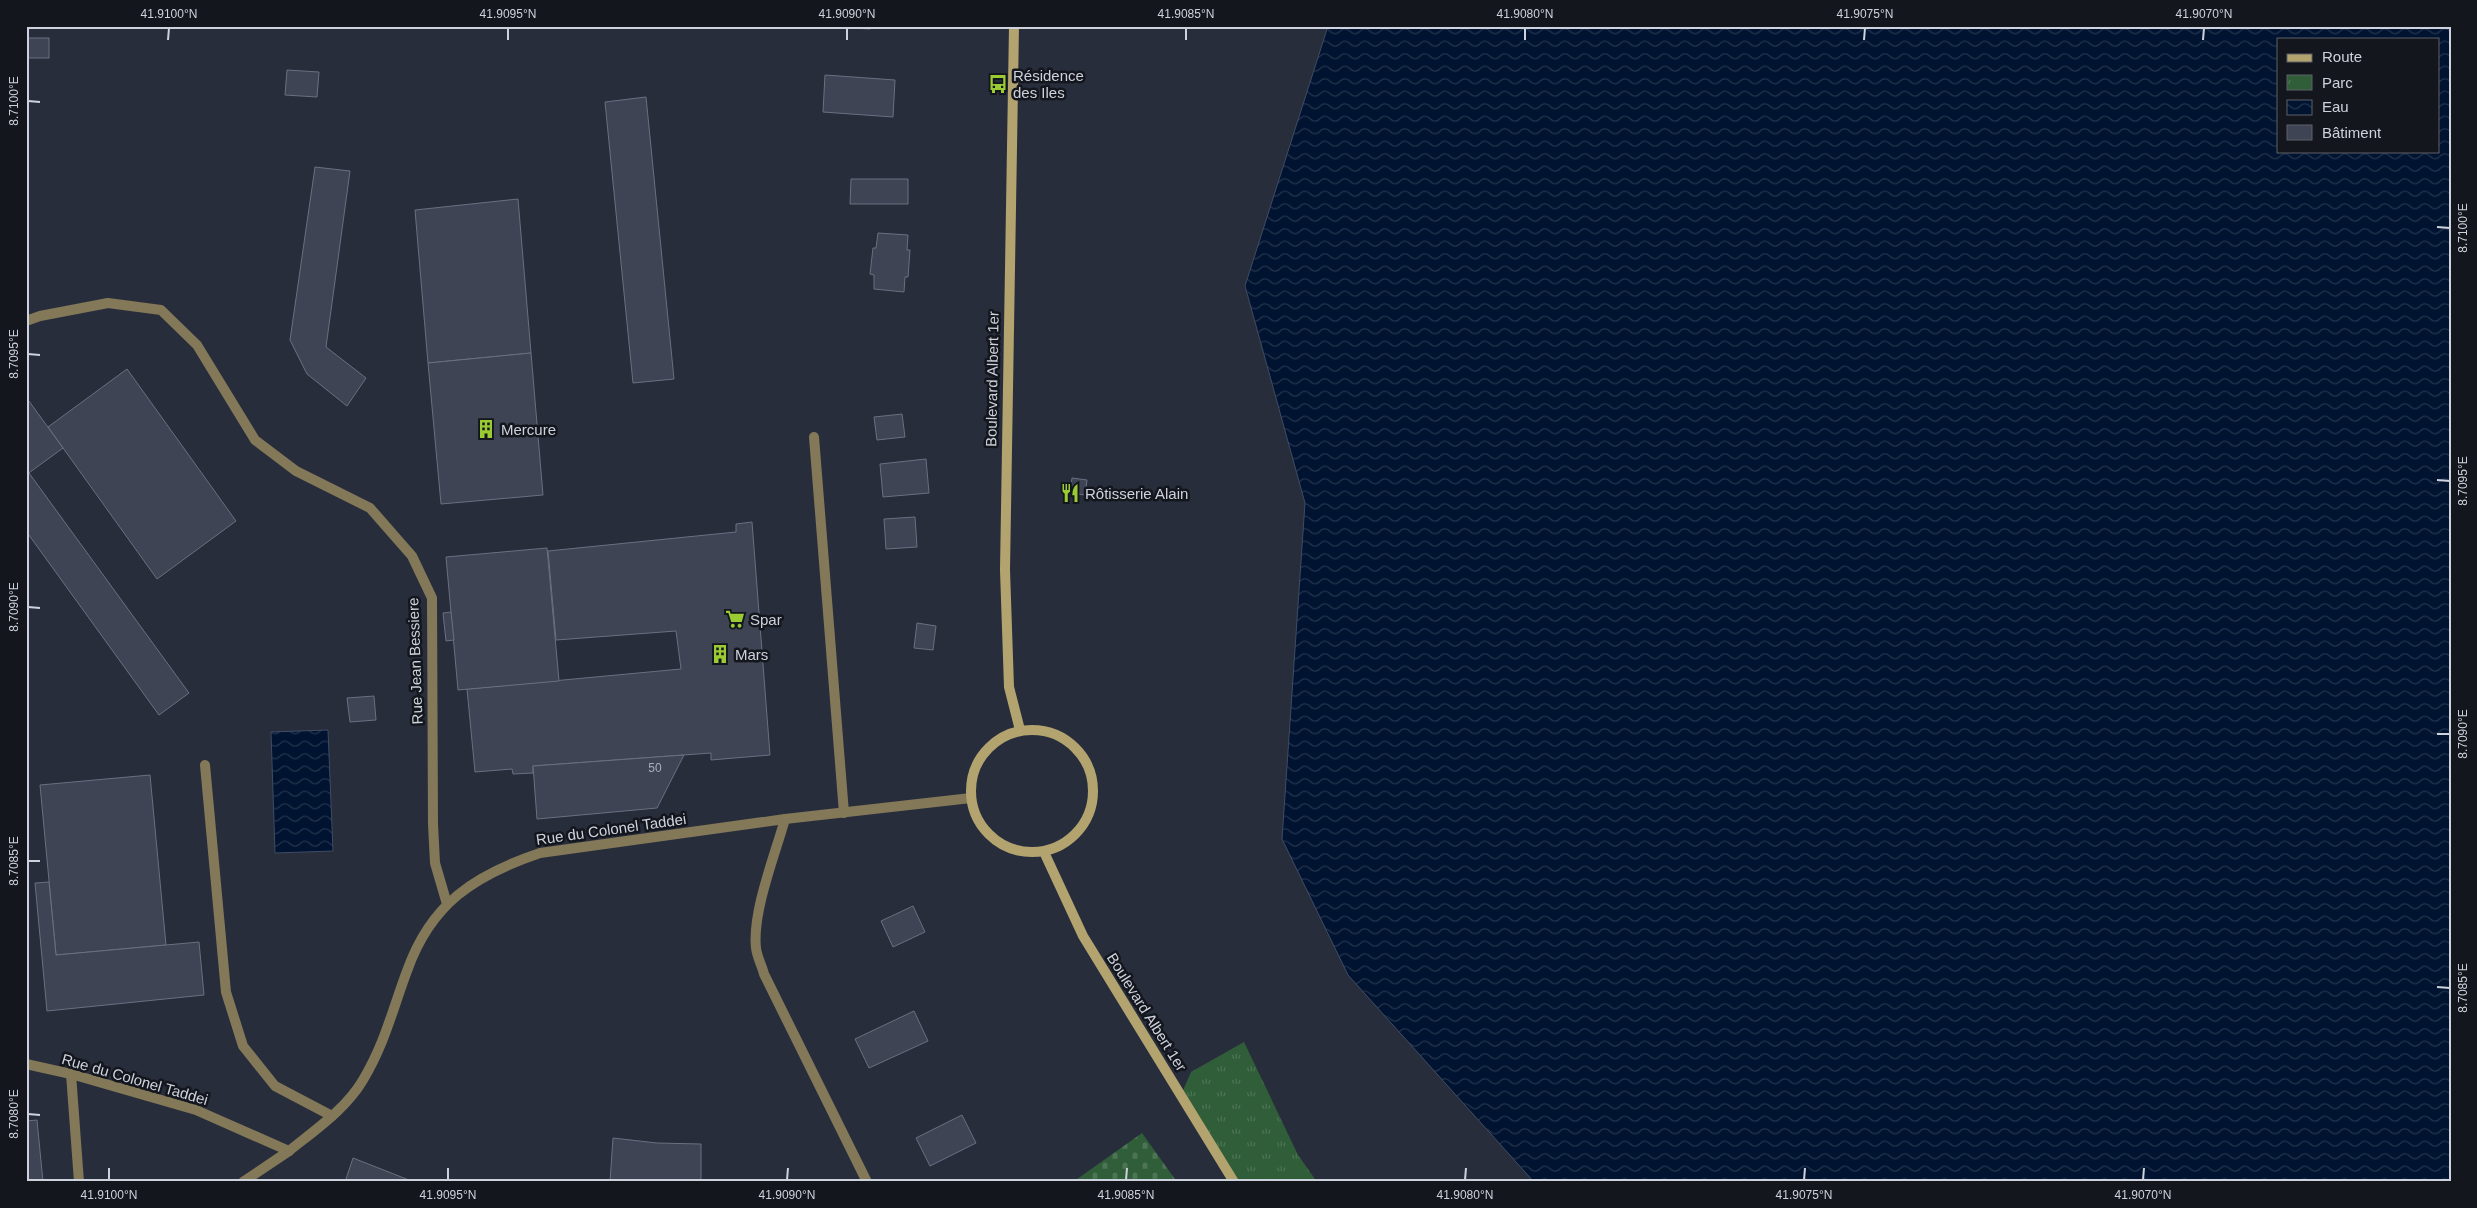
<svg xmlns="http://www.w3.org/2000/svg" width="2477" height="1208" viewBox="0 0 2477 1208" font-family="Arial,sans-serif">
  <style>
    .cemetery { fill: url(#cemetery-stones) }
    .park { fill: url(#park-tufts) }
    .water { fill: url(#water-waves); stroke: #3e4c64; fill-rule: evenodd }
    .building { fill: #3e4454; stroke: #6a7081 }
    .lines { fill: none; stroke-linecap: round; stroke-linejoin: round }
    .lane { stroke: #837858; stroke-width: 10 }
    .street { stroke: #837858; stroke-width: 10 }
    .secondary { stroke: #b3a36f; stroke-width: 10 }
    .ticks { fill: none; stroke: #ced2dc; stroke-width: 2 }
    .labels { text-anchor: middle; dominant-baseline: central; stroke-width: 5; stroke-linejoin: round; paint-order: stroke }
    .number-label { font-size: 12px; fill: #aaaeba }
    .poi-label { font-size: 15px; fill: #ced2dc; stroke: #13161c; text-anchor: start }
    .street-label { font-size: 15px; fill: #ced2dc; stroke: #13161c }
    .neatline { fill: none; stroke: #ced2dc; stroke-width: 2 }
    .ticks-label { font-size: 12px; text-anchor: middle; fill: #ced2dc }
  </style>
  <defs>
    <pattern id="cemetery-stones" width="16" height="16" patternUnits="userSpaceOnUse" patternTransform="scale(1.25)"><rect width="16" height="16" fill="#305e38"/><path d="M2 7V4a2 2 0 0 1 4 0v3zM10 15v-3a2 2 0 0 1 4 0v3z" fill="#4d7454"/></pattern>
    <pattern id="park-tufts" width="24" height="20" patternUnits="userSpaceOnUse" patternTransform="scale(1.25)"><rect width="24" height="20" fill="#305e38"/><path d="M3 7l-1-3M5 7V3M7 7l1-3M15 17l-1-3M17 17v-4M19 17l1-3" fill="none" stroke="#4d7454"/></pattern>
    <pattern id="water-waves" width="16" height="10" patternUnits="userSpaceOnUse" patternTransform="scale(1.25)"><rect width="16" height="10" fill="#001330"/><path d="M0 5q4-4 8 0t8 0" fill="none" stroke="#24344d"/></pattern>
  </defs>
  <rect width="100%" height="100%" fill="#282d3c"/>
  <!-- cemetery -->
  <path class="cemetery" d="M1142,1133L1177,1182H1073Z"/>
  <!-- park -->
  <path class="park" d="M1244,1042L1298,1155L1317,1182H1234L1181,1095L1191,1072Z"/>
  <!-- water -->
  <g class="water">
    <path d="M1328,26H2451V1182H1534L1348,975L1282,839L1305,503L1245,286ZM2278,39H2438V151H2278Z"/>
    <path d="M328,730L333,851L275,853L271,732Z"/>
  </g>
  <!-- building -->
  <g class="building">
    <path d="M790,26H831V27Z"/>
    <path d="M831,26H870V29L831,27Z"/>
    <rect x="26" y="38" width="23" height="20"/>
    <path d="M287,70L319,72L317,97L285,95Z"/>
    <path d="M825,75L895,80L893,117L823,112Z"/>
    <path d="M646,97L674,379L633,383L605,102Z"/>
    <path d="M315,167L350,171L326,347L366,378L347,406L307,374L290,340Z"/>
    <path d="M851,179H908V204H850Z"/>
    <path d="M518,199L531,353L428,363L415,210Z"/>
    <path d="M878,233L908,235L907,250H910L908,277H905L904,292L874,289V275L870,274L873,248H876Z"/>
    <path d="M531,353L543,495L441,504L428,363Z"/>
    <path d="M127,369L236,521L157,579L48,427Z"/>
    <path d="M26,397L63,448L26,475Z"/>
    <path d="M902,414L905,437L877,440L874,417Z"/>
    <path d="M926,459L929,493L883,497L880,464Z"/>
    <path d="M29,473L189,693L159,715L26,531V475Z"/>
    <path d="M1072,478L1087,480L1085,495L1070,493Z"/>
    <path d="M915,517L917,547L886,549L884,519Z"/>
    <path d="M752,522L770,755L711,760V753L533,766V773L513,774L512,769L475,772L467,689L681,669L676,631L556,640L548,551L736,532V524Z"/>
    <path d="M547,548L559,681L458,690L446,557Z"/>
    <path d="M451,612L454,640L446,641L443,613Z"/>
    <path d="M917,623L936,626L933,650L914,648Z"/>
    <path d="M374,696L376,720L350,722L347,698Z"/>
    <path d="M684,755L657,808L537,819L533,766Z"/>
    <path d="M150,775L166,945L56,955L40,785Z"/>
    <path d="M49,882L56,955L199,942L204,995L47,1011L35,883Z"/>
    <path d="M913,906L925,932L893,947L881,921Z"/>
    <path d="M914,1011L928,1041L869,1068L855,1039Z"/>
    <path d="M962,1115L976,1143L930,1166L916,1138Z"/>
    <path d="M37,1120L43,1182H26V1121Z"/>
    <path d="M613,1138L657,1143L701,1144V1182H610Z"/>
    <path d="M353,1158L414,1182H345Z"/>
  </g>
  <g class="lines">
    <!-- lane -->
    <g class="lane">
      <path d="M814,437L844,813"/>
      <path d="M785,819C775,855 752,912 756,948C757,957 762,966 764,974L867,1182"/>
      <path d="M71,1074L79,1182"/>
    </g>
    <!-- street -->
    <g class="street">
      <path d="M26,321L40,316L108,303L161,310L197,345L255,440L296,471L370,508L412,556L432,598L433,824L435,863L447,904"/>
      <path d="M205,765L226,992L243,1046L275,1086L332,1116"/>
      <path d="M26,1064L71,1074L196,1110L289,1151C315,1130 346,1109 363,1080C385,1043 392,1011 407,971C431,903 475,875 540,853L785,819L971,798"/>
      <path d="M243,1182L289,1151"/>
    </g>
    <!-- secondary -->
    <g class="secondary">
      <path d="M1014,26L1005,570L1009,687L1020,730"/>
      <circle cx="1032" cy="791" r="61"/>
      <path d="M1044,852L1083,936L1234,1182"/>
    </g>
  </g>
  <!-- ticks -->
  <path class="ticks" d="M168,40L169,28M508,40V28M847,40V28M1186,40V28M1525,40V28M1864,40L1865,28M2203,40L2204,28M28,101L40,102M2437,227L2450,228M28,354L40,355M2437,480L2450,481M28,607L40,608M2437,734H2450M28,861H40M2437,987L2450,988M28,1114L40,1115M109,1180V1168M448,1180V1168M787,1180L788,1168M1126,1180L1127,1168M1465,1180L1466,1168M1804,1180L1805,1168M2143,1180L2144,1168"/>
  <!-- icons -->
  <defs>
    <g id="bus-bare" transform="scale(1.5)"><path d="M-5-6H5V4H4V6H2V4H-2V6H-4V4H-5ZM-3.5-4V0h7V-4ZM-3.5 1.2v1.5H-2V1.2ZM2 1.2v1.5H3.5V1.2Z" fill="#9bcb33" stroke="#13161c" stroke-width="2.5" paint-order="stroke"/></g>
    <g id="building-bare" transform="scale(1.5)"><path d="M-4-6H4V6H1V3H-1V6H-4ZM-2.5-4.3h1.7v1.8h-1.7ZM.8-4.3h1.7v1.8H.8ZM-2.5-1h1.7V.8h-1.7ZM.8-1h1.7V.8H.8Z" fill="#9bcb33" stroke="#13161c" stroke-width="2.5" paint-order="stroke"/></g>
    <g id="restaurant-bare" transform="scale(1.5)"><path d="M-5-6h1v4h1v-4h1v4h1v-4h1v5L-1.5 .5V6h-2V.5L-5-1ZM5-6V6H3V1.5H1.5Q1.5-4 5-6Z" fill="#9bcb33" stroke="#13161c" stroke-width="2.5" paint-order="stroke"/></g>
    <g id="supermarket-bare" transform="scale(1.5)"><path d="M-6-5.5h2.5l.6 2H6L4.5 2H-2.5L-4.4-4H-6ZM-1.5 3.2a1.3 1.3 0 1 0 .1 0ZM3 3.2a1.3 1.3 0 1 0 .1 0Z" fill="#9bcb33" stroke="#13161c" stroke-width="2.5" paint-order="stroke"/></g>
  </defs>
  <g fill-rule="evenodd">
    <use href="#bus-bare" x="998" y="84"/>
    <use href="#building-bare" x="486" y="429"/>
    <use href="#restaurant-bare" x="1070" y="493"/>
    <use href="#supermarket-bare" x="735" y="619"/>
    <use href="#building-bare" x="720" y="654"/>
  </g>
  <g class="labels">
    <!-- number labels -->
    <g class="number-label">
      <text x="655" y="768">50</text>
    </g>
    <!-- poi labels -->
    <g class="poi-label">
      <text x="1013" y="75">Résidence<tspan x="1013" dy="17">des Iles</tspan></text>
      <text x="501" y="429">Mercure</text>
      <text x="1085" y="493">Rôtisserie Alain</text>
      <text x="750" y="619">Spar</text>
      <text x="735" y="654">Mars</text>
    </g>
    <!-- street labels -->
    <g class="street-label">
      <text transform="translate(992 379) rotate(-89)">Boulevard Albert 1er</text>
      <text transform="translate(415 661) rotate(-92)">Rue Jean Bessiere</text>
      <text transform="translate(611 829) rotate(-8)">Rue du Colonel Taddei</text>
      <text transform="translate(1147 1012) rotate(58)">Boulevard Albert 1er</text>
      <text transform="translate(135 1079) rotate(16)">Rue du Colonel Taddei</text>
    </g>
  </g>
  <!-- border -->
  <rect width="2477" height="1208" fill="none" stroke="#13161c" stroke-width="55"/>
  <!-- legend -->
  <rect x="2277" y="38" width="162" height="115" fill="#13161c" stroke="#5e6169"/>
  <rect x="2287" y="54" width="25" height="8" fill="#b3a36f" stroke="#5e6169"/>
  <text x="2322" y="62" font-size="15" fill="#ced2dc">Route</text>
  <rect x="2287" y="75" width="25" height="15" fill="url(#park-tufts)" stroke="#5e6169"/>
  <text x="2322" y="88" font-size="15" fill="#ced2dc">Parc</text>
  <rect x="2287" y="100" width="25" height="15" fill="url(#water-waves)" stroke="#5e6169"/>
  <text x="2322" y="112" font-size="15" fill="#ced2dc">Eau</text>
  <rect x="2287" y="125" width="25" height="15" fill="#3e4454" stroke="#5e6169"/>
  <text x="2322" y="138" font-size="15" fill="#ced2dc">Bâtiment</text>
  <rect x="28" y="28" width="2422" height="1152" class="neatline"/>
  <g class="ticks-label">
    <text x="169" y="18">41.9100°N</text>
    <text x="508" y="18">41.9095°N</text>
    <text x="847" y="18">41.9090°N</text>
    <text x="1186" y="18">41.9085°N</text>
    <text x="1525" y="18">41.9080°N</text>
    <text x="1865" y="18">41.9075°N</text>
    <text x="2204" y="18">41.9070°N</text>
    <text transform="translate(14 101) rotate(-90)" y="4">8.7100°E</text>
    <text transform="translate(2463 228) rotate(-90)" y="4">8.7100°E</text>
    <text transform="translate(14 354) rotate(-90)" y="4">8.7095°E</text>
    <text transform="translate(2463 481) rotate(-90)" y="4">8.7095°E</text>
    <text transform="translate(14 607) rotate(-90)" y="4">8.7090°E</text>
    <text transform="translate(2463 734) rotate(-90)" y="4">8.7090°E</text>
    <text transform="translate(14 861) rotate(-90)" y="4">8.7085°E</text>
    <text transform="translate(2463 988) rotate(-90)" y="4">8.7085°E</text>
    <text transform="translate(14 1114) rotate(-90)" y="4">8.7080°E</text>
    <text x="109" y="1199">41.9100°N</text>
    <text x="448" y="1199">41.9095°N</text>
    <text x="787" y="1199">41.9090°N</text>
    <text x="1126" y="1199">41.9085°N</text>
    <text x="1465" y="1199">41.9080°N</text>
    <text x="1804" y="1199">41.9075°N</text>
    <text x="2143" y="1199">41.9070°N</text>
  </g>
</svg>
